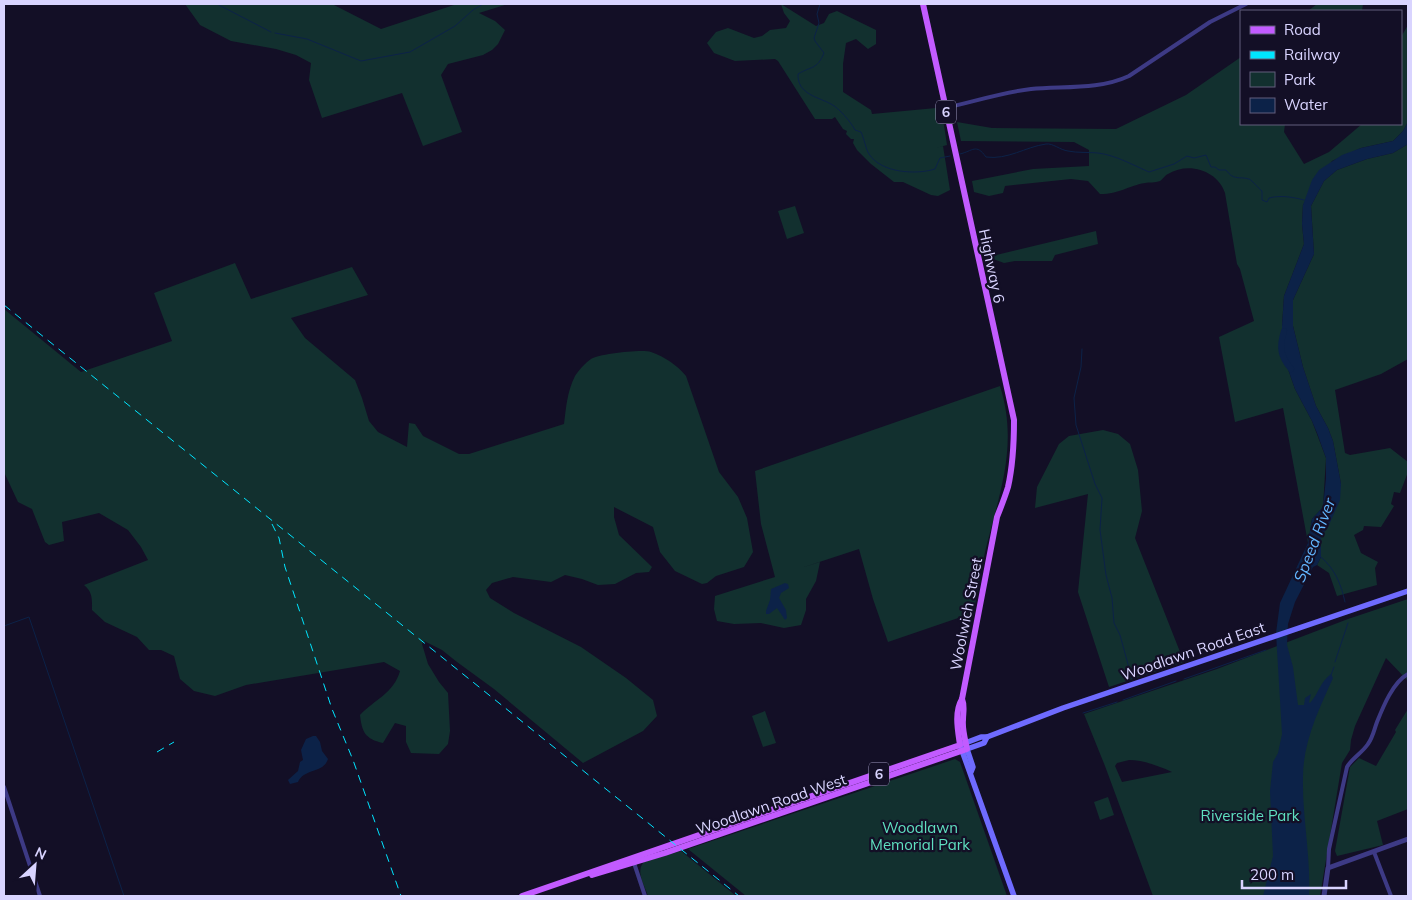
<svg xmlns="http://www.w3.org/2000/svg" width="1412" height="900" viewBox="0 0 1412 900" font-family="Mulish,sans-serif">
  <style>
    .green { fill: #12302f; fill-rule: evenodd }
    .water { fill: #0c2248 }
    .lines { fill: none; stroke-linecap: round; stroke-linejoin: round }
    .stream { stroke: #0c2248; stroke-width: 1 }
    .river { stroke: #0c2248; stroke-width: 6 }
    .minor { stroke: #3d3a85; stroke-width: 4 }
    .tertiary { stroke: #3d3a85; stroke-width: 5 }
    .secondary { stroke: #6f6bff; stroke-width: 5.5 }
    .primary { stroke: #c25bff; stroke-width: 6 }
    .rail { stroke: #00e5ff; stroke-width: 1; stroke-dasharray: 8 6; stroke-linecap: butt }
    .labels { text-anchor: middle; dominant-baseline: central; stroke-width: 4.5; stroke-linejoin: round; paint-order: stroke }
    .shield { fill: #130f26; stroke: #9e99be; stroke-width: 1 }
    .shield-label { font-size: 14px; font-weight: bold; fill: #d9d4ff }
    .street-label { font-size: 15px; fill: #d9d4ff; stroke: #130f26 }
    .park-label { font-size: 15px; fill: #5fe0c0; stroke: #130f26 }
    .water-label { font-size: 16px; font-style: italic; fill: #62b6ff; stroke: #130f26 }
  </style>
  <rect width="100%" height="100%" fill="#130f26"/>
  <!-- green -->
  <g class="green">
    <path d="M185,4H328L334,5L381,29L457,4H508L479,13L495,21L505,30L498,44L492,50L483,55L448,64L441,75L462,132L423,146L402,93L322,118L309,80L311,63L296,55L276,49L231,41L200,25Z"/>
    <path d="M781,4L816,26L824,23L829,14L837,11L876,30V44L868,49L856,39L846,43L843,64V92L871,110L872,114L936,108L944,125L947,145L932,149L943,146L950,190L938,196L931,195L903,182H894L871,164L857,150L853,143L854,139H851L846,134L847,131L843,129L835,117L832,119H815L778,61L775,59L735,61L714,53L707,43L716,32L728,28L754,38L762,36L770,30L786,28L790,21L784,13Z"/>
    <path d="M1317,4H1363L1362,11H1308Z"/>
    <path d="M1408,25V122L1403,131L1393,141L1361,148L1332,161L1303,205L1302,224L1304,244L1284,296L1282,326V352L1295,389L1312,421L1326,458L1323,507L1312,519L1308,543L1283,408L1235,422L1219,337L1254,321L1240,269L1237,264L1225,193C1218,171 1189,161 1168,174C1165,175 1163,179 1160,181C1155,183 1149,182 1145,183C1127,186 1120,194 1100,194L1088,181L1071,179L1005,186L1003,193L989,196L974,192L972,181L1033,169L1089,166V150L1074,142L961,141L957,122L992,128L1116,129L1186,95L1241,57V124H1285L1284,132L1304,164L1329,152L1362,124H1401V37Z"/>
    <path d="M1408,144V359L1381,374L1335,390L1345,453L1350,455L1390,448L1408,462V472L1400,493L1394,492L1391,504L1394,506L1381,527L1364,526L1363,530L1354,535L1361,553L1378,562L1375,568L1377,585L1337,596L1329,573L1317,565L1321,557V537L1329,525L1341,484L1333,441L1328,428L1316,406L1303,367L1293,326V300L1314,254L1311,206L1324,181L1337,170L1367,159L1393,153Z"/>
    <path d="M795,206L804,233L787,239L778,211Z"/>
    <path d="M1096,231L1098,244L1055,255L1052,261H1015L1004,263L988,257Z"/>
    <path d="M235,263L251,299L352,267L368,295L291,318L305,338L355,380L362,398L369,421L378,432L407,447L409,423L415,424L423,436L459,454H469L564,424C566,408 567,392 575,376C578,371 586,362 591,359C599,354 642,349 651,352C665,357 677,365 686,376L719,472L738,497L747,518L753,552L744,567L716,576L707,583L702,584L675,571L660,552L653,527L614,507V517L619,535L652,567L649,572L636,573L615,584L598,585L582,579L565,575L551,582L513,577L492,583L486,590L490,598L514,613L581,647L626,678L653,700L657,716L643,731L583,763L494,689L457,662L442,650L424,641L422,644L428,664L439,682L448,693L450,731L448,744L439,754L411,753L406,742V726L395,723L383,743C365,739 362,732 360,715C374,700 394,693 400,671L384,662L246,685L215,696L194,691L180,679L174,656L161,650H149L137,637L105,622L92,610C92,600 93,592 84,585L148,560L141,547L128,530L99,513L62,522L64,541L49,545L45,542L32,509L18,502L4,472V309L81,372L172,341L154,293Z"/>
    <path d="M1000,386C1019,446 999,494 985,552C980,573 977,595 973,616H964L888,642L873,599L859,549L801,568L820,562L816,581L806,599V610L801,625L784,628L761,623L734,624L717,621L714,609L715,596L775,577L761,524L755,471Z"/>
    <path d="M1103,430L1118,434L1130,444L1138,470L1142,511L1135,538L1184,662L1109,687L1078,592L1088,494L1035,508L1037,487L1059,444L1069,436Z"/>
    <path d="M1408,599V681L1386,658L1355,726L1351,740L1350,750L1342,763L1320,896H1153L1105,766L1084,714L1217,669L1348,619ZM1129,760C1143,760 1159,766 1172,772L1122,782L1115,766L1117,763Z"/>
    <path d="M1408,709V809L1377,821L1383,845L1337,856L1335,851L1350,767L1359,758L1376,766L1396,732L1395,730Z"/>
    <path d="M765,711L776,743L763,747L752,716Z"/>
    <path d="M955,759L960,762L1007,896H746L688,849Z"/>
    <path d="M1108,797L1114,815L1100,820L1094,802Z"/>
    <path d="M681,851L736,896H648C645,886 635,871 644,862Z"/>
  </g>
  <!-- water -->
  <g class="water">
    <path d="M1408,122V144L1393,153L1367,159L1337,170L1324,181L1311,206L1314,254L1293,300V326L1303,367L1316,406L1328,428L1333,441L1341,484L1340,500L1329,525L1321,537V557L1317,565L1313,567L1295,602L1288,624L1287,645L1293,667L1298,705H1304L1305,698L1311,694L1309,702L1310,703C1319,693 1320,682 1331,674L1333,678C1319,709 1303,742 1303,777C1302,817 1311,856 1309,896H1263L1273,856L1270,791L1273,762L1278,753L1282,734L1276,633L1280,603L1308,543L1312,519L1323,507L1326,478V458L1317,433L1312,421L1295,389L1282,352V326L1284,296L1304,244L1302,224L1303,205L1312,180L1319,170L1342,155L1361,148L1393,141L1403,131Z"/>
    <path d="M785,583L788,584L789,588L781,593L779,598L786,610L787,618L785,620L777,608L769,614H766V611L770,600L771,589Z"/>
    <path d="M313,736H316L320,742L322,751L328,759C323,774 304,768 298,782L290,784L288,780L298,771L300,762L303,760L301,750L306,739Z"/>
  </g>
  <g class="lines">
    <!-- stream -->
    <g class="stream">
      <path d="M217,4L271,32"/>
      <path d="M800,4H805"/>
      <path d="M820,4L817,14L819,23L814,38L815,41L824,53C817,70 811,66 798,74C797,94 818,97 831,104C839,108 851,122 855,130L861,132C864,138 866,150 869,154C881,173 916,175 935,169L940,158L950,156"/>
      <path d="M275,33L307,39L361,61L410,52L455,26L473,10L483,4"/>
      <path d="M960,154C973,151 976,143 986,157C1008,160 1025,147 1046,144C1053,143 1060,150 1068,151C1077,153 1089,152 1098,153C1115,155 1133,165 1149,172L1174,164L1187,156L1194,158L1206,155L1211,167H1215L1219,170H1226C1234,181 1239,176 1249,179C1253,181 1258,188 1262,191V200L1267,202L1269,198C1280,195 1293,197 1304,200"/>
      <path d="M1082,349L1081,367L1074,398L1076,425L1095,484L1102,498L1100,530L1106,575L1112,598L1114,623L1120,635L1132,679"/>
      <path d="M1321,557C1335,569 1341,584 1345,602"/>
      <path d="M4,626L29,617L124,896"/>
      <path d="M1335,662L1348,623"/>
      <path d="M1331,675L1334,667"/>
      <path d="M1184,679L1266,650"/>
      <path d="M1123,700L1176,681"/>
      <path d="M1083,713L1117,702"/>
    </g>
    <!-- river -->
    <path class="river" d="M1284,331C1279,347 1280,356 1291,369"/>
    <!-- minor -->
    <g class="minor">
      <path d="M945,108C972,102 1004,92 1031,89C1064,86 1099,90 1129,76L1210,22L1246,4"/>
      <path d="M4,787L40,896"/>
      <path d="M1374,852L1391,896"/>
      <path d="M633,860L645,896"/>
      <path d="M1328,868L1329,849L1347,767C1352,758 1362,753 1368,744C1373,737 1374,730 1377,722C1383,707 1393,682 1408,674"/>
    </g>
    <!-- tertiary -->
    <path class="tertiary" d="M1324,896L1328,868L1408,839"/>
    <!-- secondary -->
    <g class="secondary">
      <path d="M971,772L973,767L967,749L984,743L987,737"/>
      <path d="M1014,896L960,745L981,737H987L1063,708L1408,591"/>
    </g>
    <!-- primary -->
    <g class="primary">
      <path d="M592,875L665,853L967,749C965,739 962,729 963,720C963,712 965,706 962,699"/>
      <path d="M522,896L960,745C958,731 954,712 962,699L997,517C1001,507 1005,497 1008,487C1013,465 1014,442 1014,420L923,4"/>
    </g>
    <!-- rail -->
    <g class="rail">
      <path d="M4,305L739,896"/>
      <path d="M272,524L279,538L285,567L332,709L353,760L401,896"/>
      <path d="M157,752L174,742"/>
    </g>
  </g>
  <g class="labels">
    <!-- shield labels -->
    <g class="shield">
      <rect x="936" y="100.5" width="20" height="23" rx="4"/>
      <rect x="869" y="762.5" width="20" height="23" rx="4"/>
    </g>
    <g class="shield-label">
      <text x="946" y="112">6</text>
      <text x="879" y="774">6</text>
    </g>
    <!-- street labels -->
    <g class="street-label">
      <text transform="translate(992 266) rotate(78)">Highway 6</text>
      <text transform="translate(966 614) rotate(-79)">Woolwich Street</text>
      <text transform="translate(1193 651) rotate(-19)">Woodlawn Road East</text>
      <text transform="translate(771 804) rotate(-19)">Woodlawn Road West</text>
    </g>
    <!-- park labels -->
    <g class="park-label">
      <text x="1250" y="815">Riverside Park</text>
      <text x="920" y="827">Woodlawn<tspan x="920" dy="17">Memorial Park</tspan></text>
    </g>
    <!-- water labels -->
    <g class="water-label">
      <text transform="translate(1314 540) rotate(-69)">Speed River</text>
    </g>
  </g>
  <!-- border -->
  <rect width="1412" height="900" fill="none" stroke="#d9d4ff" stroke-width="10"/>
  <!-- legend -->
  <rect x="1240" y="10" width="162" height="115" fill="#130f26" stroke="#625e7d"/>
  <rect x="1250" y="26" width="25" height="8" fill="#c25bff" stroke="#625e7d"/>
  <text x="1284" y="35" font-size="15" fill="#d9d4ff">Road</text>
  <rect x="1250" y="51" width="25" height="8" fill="#00e5ff" stroke="#625e7d"/>
  <text x="1284" y="60" font-size="15" fill="#d9d4ff">Railway</text>
  <rect x="1250" y="72" width="25" height="15" fill="#12302f" stroke="#625e7d"/>
  <text x="1284" y="85" font-size="15" fill="#d9d4ff">Park</text>
  <rect x="1250" y="98" width="25" height="15" fill="#0c2248" stroke="#625e7d"/>
  <text x="1284" y="110" font-size="15" fill="#d9d4ff">Water</text>
  <!-- north arrow -->
  <g transform="translate(35 865) rotate(26)" stroke="#130f26" stroke-width="4" paint-order="stroke">
  <path d="M0-4L9 19L0 12L-9 19Z" fill="#d9d4ff"/>
  <text y="-8" font-size="14" font-weight="bold" text-anchor="middle" fill="#d9d4ff">N</text>
  </g>
  <!-- scale -->
  <path d="M1242 880v8h104v-8" fill="none" stroke="#d9d4ff" stroke-width="2.5"/>
  <text x="1250" y="880" font-size="15" fill="#d9d4ff" stroke="#130f26" stroke-width="4" paint-order="stroke">200 m</text>
</svg>
